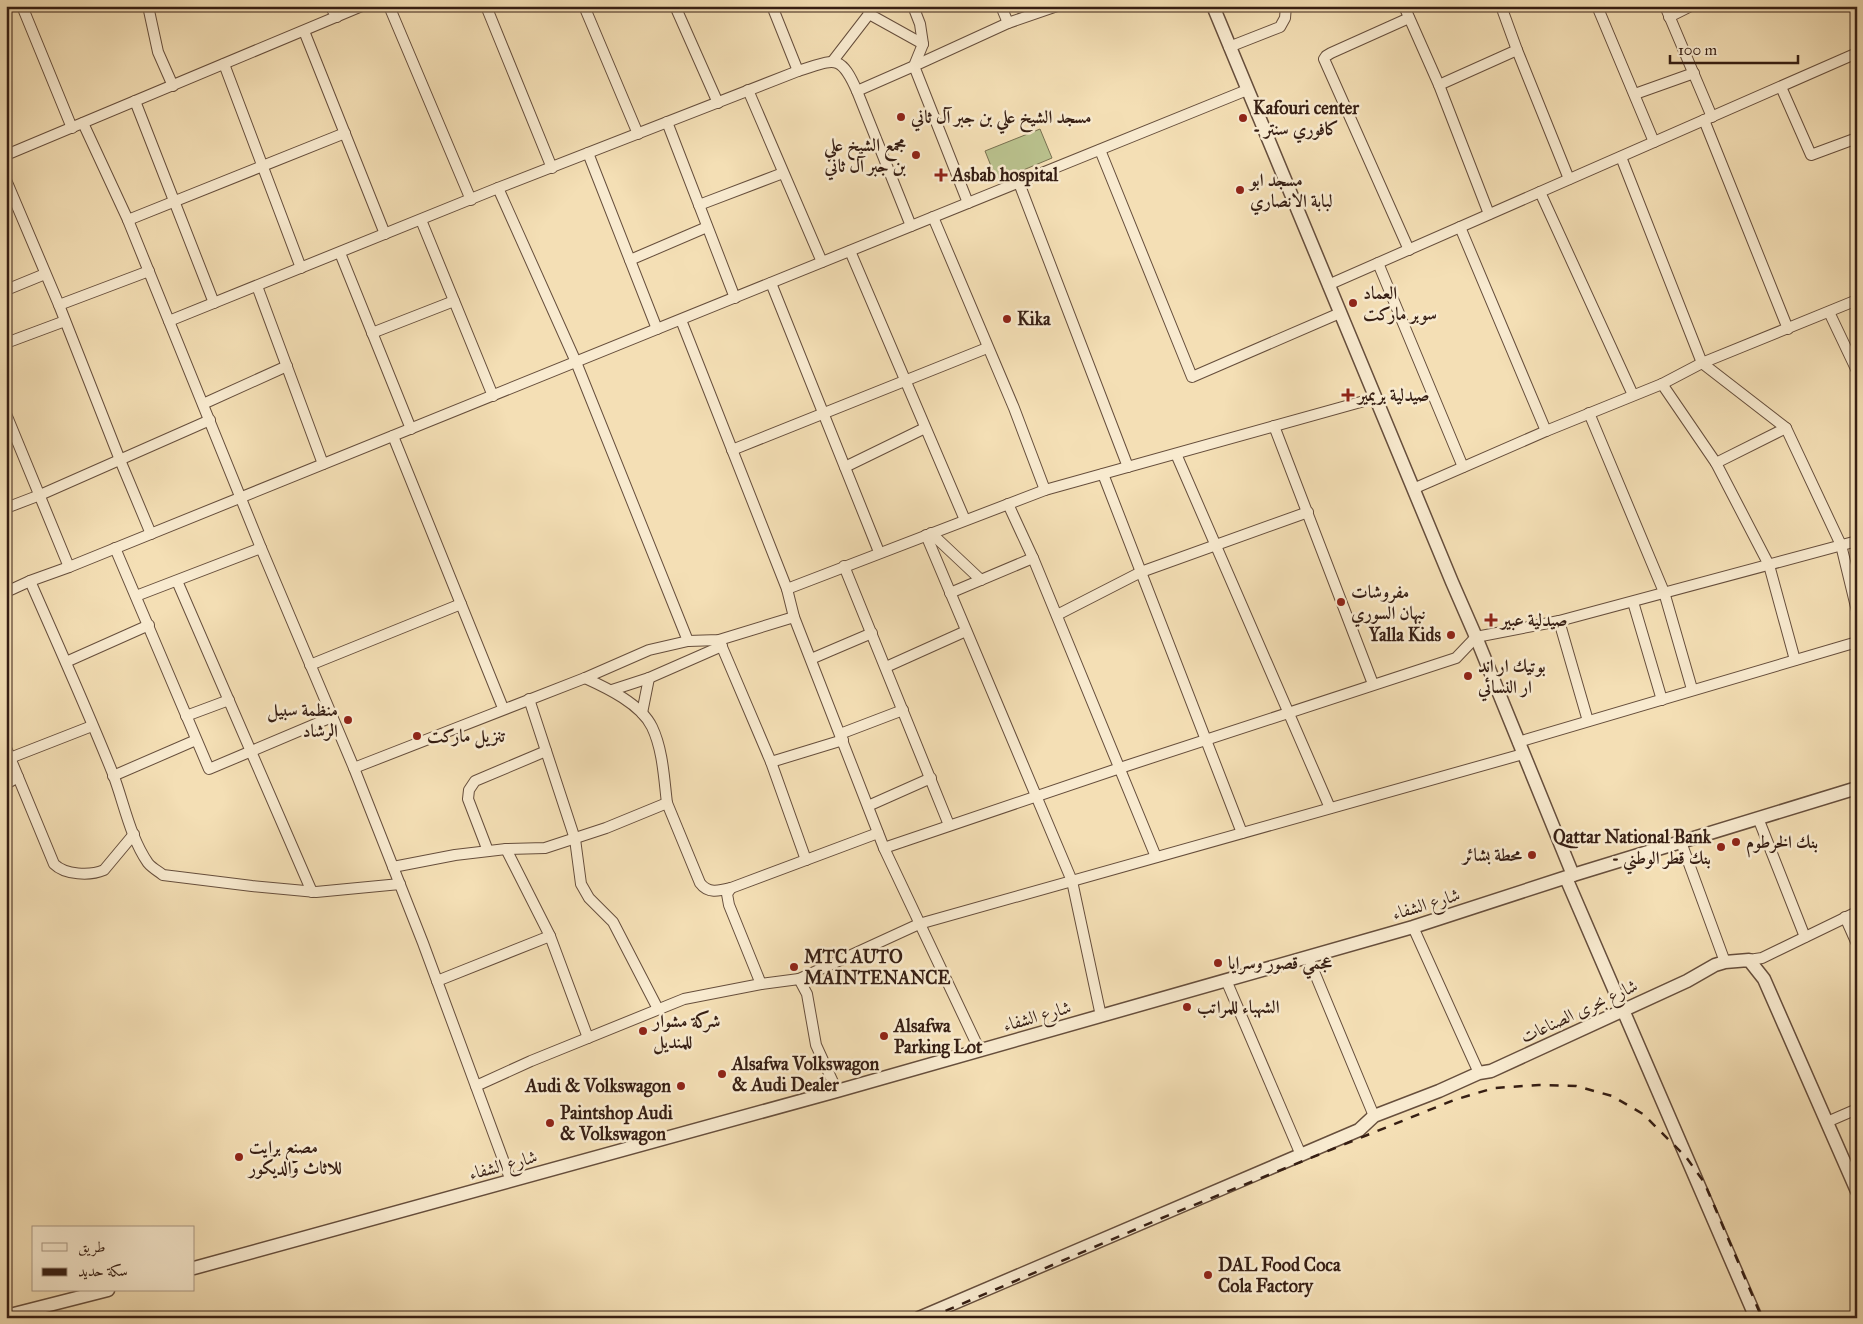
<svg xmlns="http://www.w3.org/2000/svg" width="1863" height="1324" viewBox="0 0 1863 1324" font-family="'IM FELL Great Primer',Amiri,serif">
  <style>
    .green { fill: #bac28e; stroke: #787050 }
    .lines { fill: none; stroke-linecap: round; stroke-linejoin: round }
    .minor-casing { stroke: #664e3c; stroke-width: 12 }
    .tertiary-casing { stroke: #664e3c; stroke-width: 15 }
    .minor { stroke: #f8eacf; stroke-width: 10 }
    .tertiary { stroke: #f8eacf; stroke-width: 12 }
    .rail { stroke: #361e13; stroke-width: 2.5; stroke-dasharray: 9 9; stroke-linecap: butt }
    .poi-dot { fill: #8f2418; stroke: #f8eacf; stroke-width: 2 }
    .labels { text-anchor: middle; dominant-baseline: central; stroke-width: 5; stroke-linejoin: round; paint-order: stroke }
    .poi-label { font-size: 18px; font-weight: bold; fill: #361e13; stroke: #f8eacf; text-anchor: start }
    .street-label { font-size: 18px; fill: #361e13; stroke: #f8eacf }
  </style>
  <rect width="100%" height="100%" fill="#f4dfb5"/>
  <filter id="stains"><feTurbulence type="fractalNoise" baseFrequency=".004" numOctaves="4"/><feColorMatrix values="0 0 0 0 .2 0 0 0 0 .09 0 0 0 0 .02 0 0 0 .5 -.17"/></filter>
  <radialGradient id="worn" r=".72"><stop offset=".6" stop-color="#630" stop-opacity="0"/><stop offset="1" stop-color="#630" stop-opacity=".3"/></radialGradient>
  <!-- green -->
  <path class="green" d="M1040,129L1052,158L997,181L985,151Z"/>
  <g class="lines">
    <!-- minor casing -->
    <g class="minor-casing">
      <g id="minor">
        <path d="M22,6L72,128"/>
        <path d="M148,6L158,52L173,86"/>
        <path d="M330,6L337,17"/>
        <path d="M389,6L471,200"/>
        <path d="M486,6L552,168"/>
        <path d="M584,6L638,134"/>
        <path d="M675,6L718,103"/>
        <path d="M772,6L798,71"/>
        <path d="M1001,6L1008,23"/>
        <path d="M1404,6L1439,85L1489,214"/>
        <path d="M1501,6L1517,50L1569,179"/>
        <path d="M1597,6L1654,142"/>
        <path d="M1665,6L1712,117"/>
        <path d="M869,14L923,44"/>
        <path d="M1669,17L1691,6"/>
        <path d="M304,31L385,234"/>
        <path d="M1229,47L1280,27L1285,18L1286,6"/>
        <path d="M832,62L869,14L867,6"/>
        <path d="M224,64L301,268"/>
        <path d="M1439,85L1517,50"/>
        <path d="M1781,87L1811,155L1857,138"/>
        <path d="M748,90L822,262"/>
        <path d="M857,91L911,226"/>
        <path d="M1635,94L1694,73"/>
        <path d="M135,101L214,303"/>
        <path d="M1704,120L1788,329"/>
        <path d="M667,122L735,298"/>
        <path d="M83,123L128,220L261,548L354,768L423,943L511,1181"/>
        <path d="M1100,150L1192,377L1340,313"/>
        <path d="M588,153L657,329"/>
        <path d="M6,155L362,6"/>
        <path d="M1621,157L1702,363L1786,428L1841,545L1857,611"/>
        <path d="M6,180L59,305L120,460L151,534"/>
        <path d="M1019,183L1128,467"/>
        <path d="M498,188L576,362L688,641"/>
        <path d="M1540,192L1633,395"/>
        <path d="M968,203L914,66L1008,23L1057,6"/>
        <path d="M699,205L783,173"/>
        <path d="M933,217L1014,408L1045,490"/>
        <path d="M128,220L345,133"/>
        <path d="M421,220L493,396"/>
        <path d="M1460,227L1546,431"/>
        <path d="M1409,250L1324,59L1326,56L1331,53L1409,18"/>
        <path d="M850,251L965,520"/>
        <path d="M340,253L411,429"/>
        <path d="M630,260L707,227"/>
        <path d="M1378,263L1463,467"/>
        <path d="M771,283L879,552"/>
        <path d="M1328,285L1857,53"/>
        <path d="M257,286L323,464"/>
        <path d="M6,290L45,274"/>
        <path d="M59,305L149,271"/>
        <path d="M1829,312L1857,371"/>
        <path d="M681,320L787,589L794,617L884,848L980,1051"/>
        <path d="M169,321L498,188L798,71C834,60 840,52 857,91L914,66L923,44L920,24L913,6"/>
        <path d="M372,333L454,301"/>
        <path d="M6,343L65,321"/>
        <path d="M1662,384L1716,463L1769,565L1795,660"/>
        <path d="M203,404L287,366"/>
        <path d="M1589,413L1664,592L1692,689"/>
        <path d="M6,414L69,567"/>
        <path d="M1274,426L1373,684"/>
        <path d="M393,436L503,708"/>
        <path d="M732,450L987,348"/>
        <path d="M1176,454L1330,808"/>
        <path d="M1716,463L1786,428"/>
        <path d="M845,467L925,428"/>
        <path d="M1103,474L1242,833"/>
        <path d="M1413,489L1546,431L1662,384L1702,363L1857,300"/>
        <path d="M1008,504L1033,558L1156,857"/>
        <path d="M6,508L40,495L210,420"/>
        <path d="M931,533L981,580"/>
        <path d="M926,535L1072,881L1101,1016"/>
        <path d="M115,548L209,769L332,717"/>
        <path d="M844,566L949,825"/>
        <path d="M30,581C58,645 87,709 113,774C124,803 130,837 148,863C152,868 158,871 163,875L252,886L316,892L400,884"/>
        <path d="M177,581L312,892"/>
        <path d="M787,589L1045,490L1375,398"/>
        <path d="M6,592L30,581L69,567L1247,90"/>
        <path d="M950,593L1033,558"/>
        <path d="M136,596L261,548"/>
        <path d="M1633,602L1662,700"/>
        <path d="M1057,615L1141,572L1308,512"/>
        <path d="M1559,621L1588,721"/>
        <path d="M719,640L771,762"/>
        <path d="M811,659L872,633"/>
        <path d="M66,662L149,625"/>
        <path d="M310,665L461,604"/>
        <path d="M886,667L966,631"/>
        <path d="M612,690L649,678L722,646"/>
        <path d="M529,699L575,839L581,884L589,898L613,922L658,1009"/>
        <path d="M642,713L649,678"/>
        <path d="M186,716L229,700"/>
        <path d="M840,734L903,710"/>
        <path d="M1518,742L1857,642"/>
        <path d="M6,748L54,864C65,875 90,876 104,870L134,834"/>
        <path d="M10,758L92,726"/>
        <path d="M354,768L585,678L649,650L688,641L719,640L794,617"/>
        <path d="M113,776L196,740"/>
        <path d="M6,784L18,777"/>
        <path d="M667,803L700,883C708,894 719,891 731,888L878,833"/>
        <path d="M868,806L931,778"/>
        <path d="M1758,818L1805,937"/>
        <path d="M1681,842L1725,962"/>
        <path d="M884,848L1120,768L1456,658L1476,637L1559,621L1857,541"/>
        <path d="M506,849L550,936L588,1038"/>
        <path d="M488,851L468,799L469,790L475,781L546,751"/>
        <path d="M806,860L771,762L843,740"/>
        <path d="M393,867L455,855L506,849L545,848L606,828L667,803C664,779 663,750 652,727C641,704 607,688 585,678"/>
        <path d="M731,888L727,894L729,905L761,984"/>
        <path d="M1845,917L1857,944"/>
        <path d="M1413,927L1479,1073"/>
        <path d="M1308,957L1374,1116"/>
        <path d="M1749,960L1762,958L1857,912"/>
        <path d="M799,979L919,924L1523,754"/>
        <path d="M1226,980L1301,1155"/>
        <path d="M437,981L550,936"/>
        <path d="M476,1086L531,1061L684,999L761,984L799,979L807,994L816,1045L837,1091"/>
        <path d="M1827,1122L1857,1109"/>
      </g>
    </g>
    <!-- tertiary casing -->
    <g class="tertiary-casing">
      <g id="tertiary">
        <path d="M1213,6L1452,582L1476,637L1573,875"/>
        <path d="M1566,878L1756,1318"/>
        <path d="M194,1268L837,1091L1413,927L1573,875L1857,788"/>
        <path d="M6,1316L108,1290"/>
        <path d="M919,1318L1359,1130L1374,1116L1439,1091L1479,1073L1491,1071L1687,981L1715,965L1725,962L1749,960L1764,979L1857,1191"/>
      </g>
    </g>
    <!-- minor -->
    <use href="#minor" class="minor"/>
    <!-- tertiary -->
    <use href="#tertiary" class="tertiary"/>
    <!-- rail -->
    <path class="rail" d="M929,1318L1162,1218L1454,1100L1494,1088L1539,1085L1576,1086L1612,1096L1643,1114L1686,1157L1704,1182L1762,1318"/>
  </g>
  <!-- markers -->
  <g class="poi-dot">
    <circle cx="901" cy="117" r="5"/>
    <circle cx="1243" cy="118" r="5"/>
    <circle cx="916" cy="155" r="5"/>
    <path d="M938.5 167.5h5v5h5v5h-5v5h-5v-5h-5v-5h5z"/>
    <circle cx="1240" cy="190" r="5"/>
    <circle cx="1353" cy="303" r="5"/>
    <circle cx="1007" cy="319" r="5"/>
    <path d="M1345.5 387.5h5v5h5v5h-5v5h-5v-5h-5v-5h5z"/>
    <circle cx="1341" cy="602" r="5"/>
    <path d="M1488.5 612.5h5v5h5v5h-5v5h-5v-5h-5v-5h5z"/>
    <circle cx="1451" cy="635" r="5"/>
    <circle cx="1468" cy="676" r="5"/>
    <circle cx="348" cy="720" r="5"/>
    <circle cx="417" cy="736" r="5"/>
    <circle cx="1736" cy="842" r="5"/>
    <circle cx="1721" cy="847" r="5"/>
    <circle cx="1532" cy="855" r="5"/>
    <circle cx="1218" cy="963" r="5"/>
    <circle cx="794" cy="967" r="5"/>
    <circle cx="1187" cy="1007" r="5"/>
    <circle cx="643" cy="1031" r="5"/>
    <circle cx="884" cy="1036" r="5"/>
    <circle cx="722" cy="1074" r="5"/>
    <circle cx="681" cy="1086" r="5"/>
    <circle cx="550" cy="1123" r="5"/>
    <circle cx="239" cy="1157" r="5"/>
    <circle cx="1208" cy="1275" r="5"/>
  </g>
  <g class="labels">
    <!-- poi labels -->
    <g class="poi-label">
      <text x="1253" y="108">Kafouri center<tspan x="1253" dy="21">- كافوري سنتر</tspan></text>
      <text x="911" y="117">مسجد الشيخ علي بن جبر آل ثاني</text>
      <text x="906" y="145" text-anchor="end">مجمع الشيخ علي<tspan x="906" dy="21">بن جبر آل ثاني</tspan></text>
      <text x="952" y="175">Asbab hospital</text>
      <text x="1250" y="180">مسجد ابو<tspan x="1250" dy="21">لبابة الانصاري</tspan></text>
      <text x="1363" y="293">العماد<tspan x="1363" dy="21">سوبر ماركت</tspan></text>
      <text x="1017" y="319">Kika</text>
      <text x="1358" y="395">صيدلية بريمير</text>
      <text x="1351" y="592">مفروشات<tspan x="1351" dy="21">نبهان السوري</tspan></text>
      <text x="1501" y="620">صيدلية عبير</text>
      <text x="1441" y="635" text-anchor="end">Yalla Kids</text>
      <text x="1478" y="666">بوتيك ار اند<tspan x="1478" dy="21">ار النسائي</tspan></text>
      <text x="338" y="710" text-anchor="end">منظمة سبيل<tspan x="338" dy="21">الرشاد</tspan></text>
      <text x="427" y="736">تنزيل ماركت</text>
      <text x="1711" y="837" text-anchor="end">Qattar National Bank<tspan x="1711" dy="21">- بنك قطر الوطني</tspan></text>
      <text x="1746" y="842">بنك الخرطوم</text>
      <text x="1522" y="855" text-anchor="end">محطة بشائر</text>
      <text x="804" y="957">MTC AUTO<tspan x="804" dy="21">MAINTENANCE</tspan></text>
      <text x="1228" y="963">عجمي قصور وسرايا</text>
      <text x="1197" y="1007">الشهباء للمراتب</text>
      <text x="653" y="1021">شركة مشوار<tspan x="653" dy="21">للمنديل</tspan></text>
      <text x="894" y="1026">Alsafwa<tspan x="894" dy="21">Parking Lot</tspan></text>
      <text x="732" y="1064">Alsafwa Volkswagon<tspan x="732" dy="21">&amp; Audi Dealer</tspan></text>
      <text x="671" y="1086" text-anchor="end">Audi &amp; Volkswagon</text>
      <text x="560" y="1113">Paintshop Audi<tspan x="560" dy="21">&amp; Volkswagon</tspan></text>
      <text x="249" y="1147">مصنع برايت<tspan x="249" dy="21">للاثاث والديكور</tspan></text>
      <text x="1218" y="1265">DAL Food Coca<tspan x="1218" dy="21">Cola Factory</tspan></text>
    </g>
    <!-- street labels -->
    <g class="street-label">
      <text transform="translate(1426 904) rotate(-17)">شارع الشفاء</text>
      <text transform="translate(1579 1011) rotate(-25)">شارع بحرى الصناعات</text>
      <text transform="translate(1037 1016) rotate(-16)">شارع الشفاء</text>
      <text transform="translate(503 1165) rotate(-15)">شارع الشفاء</text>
    </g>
  </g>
  <!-- margin -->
  <rect width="1863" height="1324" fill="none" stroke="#f4dfb5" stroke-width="25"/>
  <rect x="8" y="8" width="1848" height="1309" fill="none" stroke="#361e13" stroke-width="2.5"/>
  <rect x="12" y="12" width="1838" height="1299" fill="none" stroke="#361e13"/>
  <!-- legend -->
  <rect x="32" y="1226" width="162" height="65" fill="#f8eacf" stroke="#aa9884"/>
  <rect x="42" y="1243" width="25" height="8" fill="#f8eacf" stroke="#aa9884"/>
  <text x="78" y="1252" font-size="15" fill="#361e13">طريق</text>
  <rect x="42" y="1268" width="25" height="8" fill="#361e13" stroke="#aa9884"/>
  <text x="78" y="1276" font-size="15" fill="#361e13">سكة حديد</text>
  <!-- scale -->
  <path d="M1670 55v8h128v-8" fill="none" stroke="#361e13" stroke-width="2.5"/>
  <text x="1678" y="55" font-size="15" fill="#361e13" stroke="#f8eacf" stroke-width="4" paint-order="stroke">100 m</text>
  <rect width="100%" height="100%" filter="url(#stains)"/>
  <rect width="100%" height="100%" fill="url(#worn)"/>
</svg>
